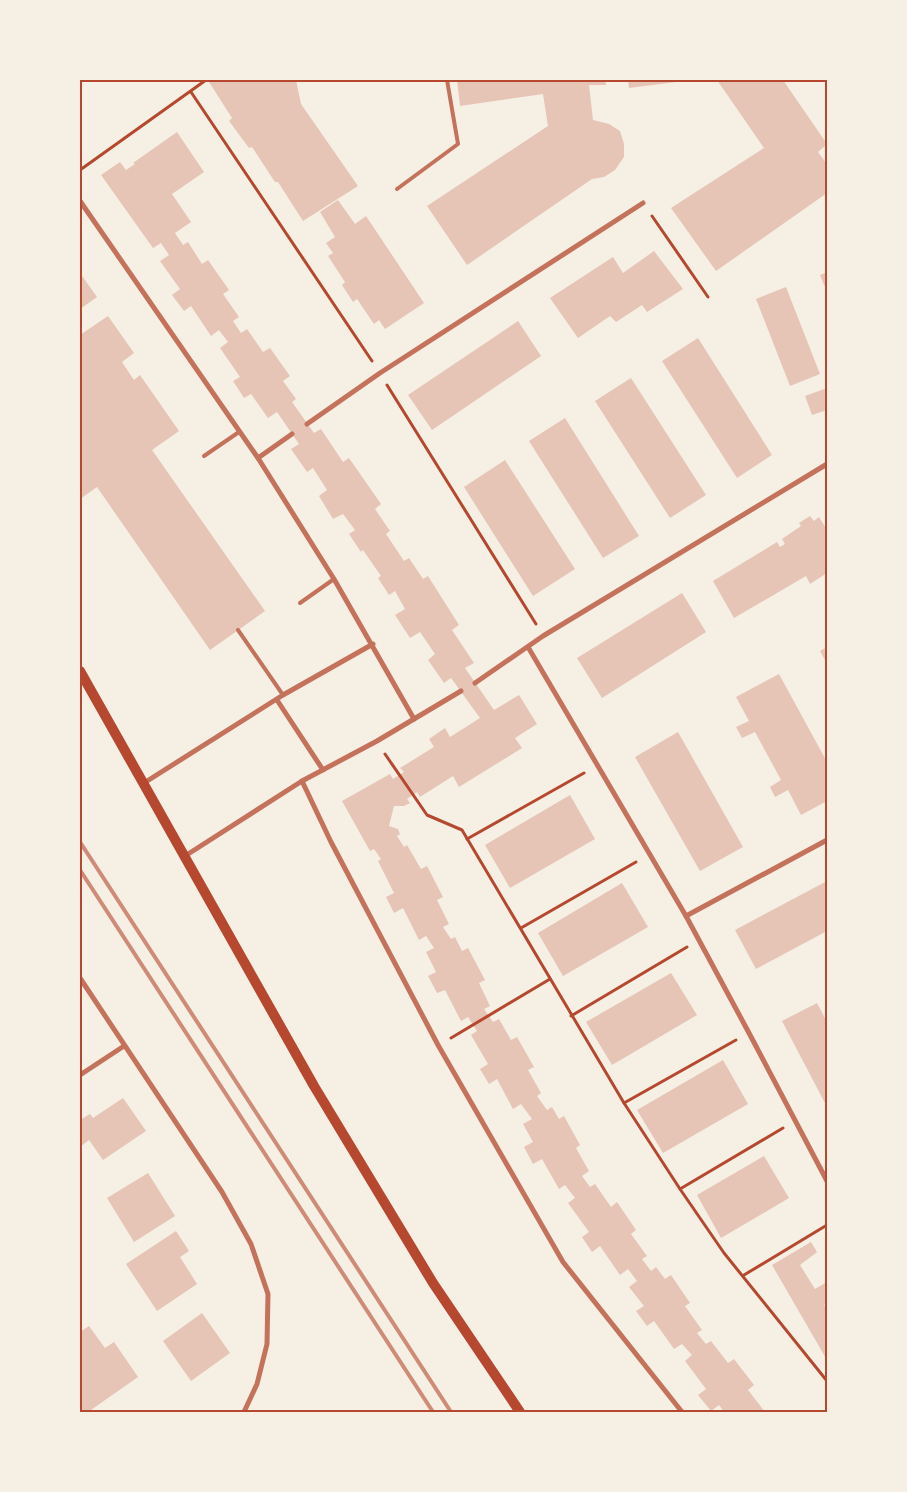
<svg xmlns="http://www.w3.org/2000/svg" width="907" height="1492" viewBox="0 0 907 1492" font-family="'PT Sans Narrow',sans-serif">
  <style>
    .building { fill: #e6c5b7 }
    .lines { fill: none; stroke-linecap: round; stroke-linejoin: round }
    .path { stroke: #b5482f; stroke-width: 3 }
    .service { stroke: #c5725c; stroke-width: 4 }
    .minor { stroke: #c5725c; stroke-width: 5 }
    .secondary { stroke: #b5482f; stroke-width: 10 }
    .rail { stroke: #cf8b77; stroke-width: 4 }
    .neatline { fill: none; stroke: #b5482f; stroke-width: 2 }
  </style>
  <rect width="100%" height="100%" fill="#f6efe4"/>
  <!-- building -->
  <g class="building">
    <path d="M224,80H296L301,104L358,186L303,221L278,182H275L252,147L249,148L229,121L232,118L209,82Z"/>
    <path d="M457,80H605L606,85H589L593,120L609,124L620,131L624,144V157L615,170L604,177L592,179L467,265L427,206L548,126L543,94L460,106Z"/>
    <path d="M628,80H684V81L629,88Z"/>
    <path d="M717,80H783L827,144L818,152L827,164V193L716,271L671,208L764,148Z"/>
    <path d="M177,132L204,172L172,194L191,222L175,233L183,245L188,242L202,264L208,260L229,290L223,294L239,317L233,321L241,333L247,329L263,352L270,348L290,376L283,381L296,399L292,402L314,433L321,429L343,462L349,458L381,504L375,509L390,531L386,534L404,561L409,558L423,579L428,576L459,625L452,630L474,663L465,668L494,710L519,695L537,724L515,738L522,748L459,787L453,776L420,797L417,792L407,799L410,803L404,806H394L389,826L398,829L400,834L397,836L404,847L407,845L421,869L427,866L443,897L437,900L449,924L443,927L451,939L455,937L462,951L468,948L485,980L479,983L490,1006L484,1009L493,1022L499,1019L511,1040L517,1037L534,1067L528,1070L541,1093L537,1096L547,1110L552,1107L559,1119L564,1116L580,1145L576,1148L589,1171L582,1176L590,1187L595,1184L611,1207L617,1202L636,1230L631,1234L647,1256L642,1259L651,1271L656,1267L665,1279L671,1275L690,1303L685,1306L702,1330L697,1333L706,1344L711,1341L728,1363L734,1359L754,1385L748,1390L765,1412H724L719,1405L711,1411L698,1395L706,1389L685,1361L692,1355L682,1344L674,1349L654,1321L647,1326L636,1311L644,1306L629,1287L637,1281L628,1269L620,1275L600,1246L592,1252L582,1237L589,1232L568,1203L575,1198L565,1185L559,1189L542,1159L533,1164L524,1147L533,1142L523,1124L532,1119L521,1104L513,1109L497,1079L489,1084L480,1069L488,1064L471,1035L477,1031L468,1017L461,1021L445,990L437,993L428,976L436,972L426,952L434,948L426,936L419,940L403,908L394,913L386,897L394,893L378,861L381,859L374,849L370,851L342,801L390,774L393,779L404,772L400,768L434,747L429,739L445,728L450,737L480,718L451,678L444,683L428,660L435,654L420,632L410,638L395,615L405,609L395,591L389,595L378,578L381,576L363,550L361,552L349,534L355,530L343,514L333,519L319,496L327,490L313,468L307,472L291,449L299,444L277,412L268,418L251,394L244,398L233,381L240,377L220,348L228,342L219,330L211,336L191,306L184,311L172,295L180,289L160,261L169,255L161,243L153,248L101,175L120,162L126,170L135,164L133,163Z"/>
    <path d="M338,200L355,224L366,216L424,303L385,329L379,320L374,324L357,299L353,302L342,285L345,282L328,256L333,253L326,243L335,237L320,212Z"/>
    <path d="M654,251L683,289L647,312L642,305L616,322L610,316L578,338L550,298L613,257L623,273Z"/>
    <path d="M827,272V292L820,275Z"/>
    <path d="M80,273L97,297L80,309Z"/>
    <path d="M786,287L820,374L790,386L756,299Z"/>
    <path d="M108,316L134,353L122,362L134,380L140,375L179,431L152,450L265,611L210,650L97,487L80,499V335Z"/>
    <path d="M518,321L541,356L432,430L408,395Z"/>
    <path d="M698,338L772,455L737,478L662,361Z"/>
    <path d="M631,378L706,495L670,518L595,401Z"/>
    <path d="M827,388V410L812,415L805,396Z"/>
    <path d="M565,418L639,536L603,558L529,441Z"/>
    <path d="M505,460L575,569L533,596L464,487Z"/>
    <path d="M810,516L814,521L819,517L827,530V573L810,584L806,576L734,618L713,581L777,542L780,547L785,544L782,539L801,526L799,523Z"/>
    <path d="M682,593L706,632L602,698L577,658Z"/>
    <path d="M827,647V664L820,651Z"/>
    <path d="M779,674L827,762V801L801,815L788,790L775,797L770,787L781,780L755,732L742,738L736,727L749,721L736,697Z"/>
    <path d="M678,732L743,847L700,871L635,757Z"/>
    <path d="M570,795L595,839L510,888L485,845Z"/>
    <path d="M827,881V931L756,969L735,930Z"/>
    <path d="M622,883L648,927L563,976L538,933Z"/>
    <path d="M671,973L697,1015L612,1065L586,1022Z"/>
    <path d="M817,1003L827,1022V1107L782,1021Z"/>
    <path d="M723,1060L748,1104L663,1153L637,1110Z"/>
    <path d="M123,1098L146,1131L103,1160L89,1140L80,1147V1120L90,1114L93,1118Z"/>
    <path d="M764,1156L789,1198L721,1238L697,1195Z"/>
    <path d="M148,1173L175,1216L134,1242L107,1198Z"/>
    <path d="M176,1231L189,1251L180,1257L197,1284L157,1311L126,1264Z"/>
    <path d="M811,1242L817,1252L800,1265L815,1289L827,1282V1303L824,1305L827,1310V1360L772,1265Z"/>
    <path d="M202,1313L230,1353L191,1381L163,1341Z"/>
    <path d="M89,1326L105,1348L114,1342L138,1377L88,1412H83L80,1407V1332Z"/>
  </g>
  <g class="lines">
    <!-- path -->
    <g class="path">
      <path d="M191,92L372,361"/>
      <path d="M80,170L206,80"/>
      <path d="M652,216L708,297"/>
      <path d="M387,385L536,624"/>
      <path d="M385,754L427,815L462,830L624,1103L680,1189L724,1253L827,1381"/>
      <path d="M467,839L584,773"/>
      <path d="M521,928L636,862"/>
      <path d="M571,1016L687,947"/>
      <path d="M451,1038L550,979"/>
      <path d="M624,1103L736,1040"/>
      <path d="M680,1189L783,1128"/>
      <path d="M744,1275L827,1225"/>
    </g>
    <!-- service -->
    <g class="service">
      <path d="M397,189L458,144L447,80"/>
      <path d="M204,456L239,432"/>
      <path d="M300,603L334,579"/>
      <path d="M238,630L283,695"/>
    </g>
    <!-- minor -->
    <g class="minor">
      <path d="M80,201L258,458L334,579L414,719"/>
      <path d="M307,424L380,373L643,203"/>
      <path d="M258,458L292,434"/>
      <path d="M528,647L686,916L749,1033L827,1181"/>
      <path d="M475,683L543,636L827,464"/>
      <path d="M277,700L323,770"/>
      <path d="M302,781L331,842L438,1045L563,1262L682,1412"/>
      <path d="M144,783L283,695L373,644"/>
      <path d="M185,856L302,781L377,741L461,691"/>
      <path d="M686,916L827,840"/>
      <path d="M80,978L222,1192L251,1244L268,1294L267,1344L257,1384L244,1412"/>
      <path d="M80,1075L124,1046"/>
    </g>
    <!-- secondary -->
    <path class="secondary" d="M80,671L314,1086L433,1283L520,1412"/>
    <!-- rail -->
    <g class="rail">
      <path d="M80,842L451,1412"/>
      <path d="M80,870L433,1412"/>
    </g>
  </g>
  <!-- border -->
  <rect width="907" height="1492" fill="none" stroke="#f6efe4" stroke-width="162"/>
  <rect x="81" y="81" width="745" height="1330" class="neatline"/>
</svg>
